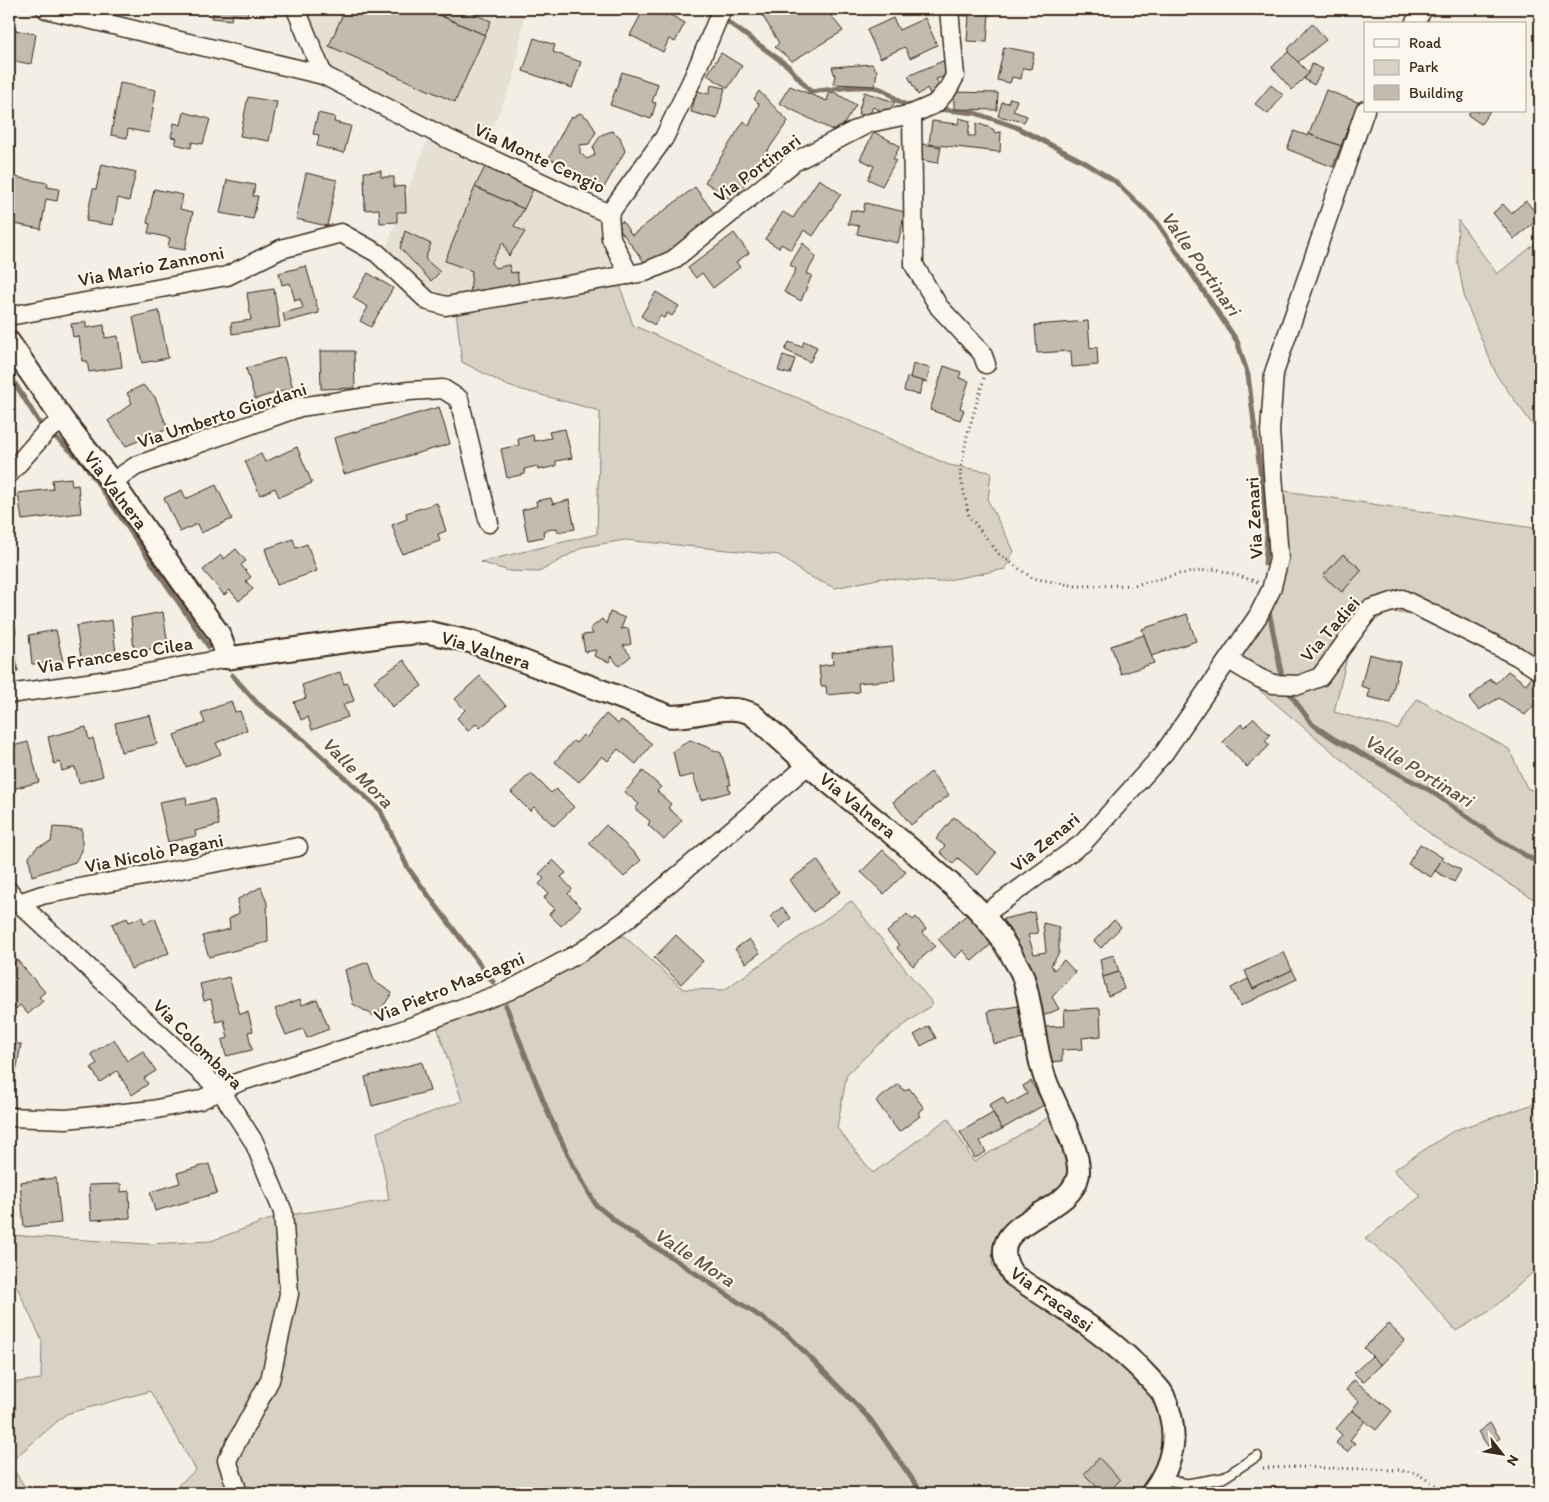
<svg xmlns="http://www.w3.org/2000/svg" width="1549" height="1502" viewBox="0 0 1549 1502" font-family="Itim,sans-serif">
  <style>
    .built { fill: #e5dfd4 }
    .green { fill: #d8d1c6; stroke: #8a7e72 }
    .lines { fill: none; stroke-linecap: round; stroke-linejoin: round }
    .stream { stroke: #817468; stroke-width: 5 }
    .building { fill: #c3bbb0; stroke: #3b2a1e }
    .service-casing { stroke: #3b2a1e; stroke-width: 12 }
    .minor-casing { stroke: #3b2a1e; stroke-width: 21 }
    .tertiary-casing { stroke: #3b2a1e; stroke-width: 25 }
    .path { stroke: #3b2a1e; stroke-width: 3; stroke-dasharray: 1 4; stroke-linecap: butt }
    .service { stroke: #fbf7ec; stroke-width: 9 }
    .minor { stroke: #fbf7ec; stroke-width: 18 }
    .tertiary { stroke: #fbf7ec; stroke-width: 21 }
    .labels { text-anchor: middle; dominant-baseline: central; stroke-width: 4.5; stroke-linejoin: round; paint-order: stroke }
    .street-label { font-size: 19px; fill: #3b2a1e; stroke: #fbf7ec }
    .water-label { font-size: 20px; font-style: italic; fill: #645549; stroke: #fbf7ec }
  </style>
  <rect width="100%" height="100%" fill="#f3efe4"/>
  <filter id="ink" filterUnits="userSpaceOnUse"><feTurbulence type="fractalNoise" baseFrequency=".02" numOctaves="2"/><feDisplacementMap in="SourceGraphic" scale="10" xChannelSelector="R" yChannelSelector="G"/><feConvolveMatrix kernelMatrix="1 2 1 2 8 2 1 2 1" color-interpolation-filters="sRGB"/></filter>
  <g filter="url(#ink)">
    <!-- built -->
    <path class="built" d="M287,9H525L514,77L479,159L595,215L620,286L456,311L383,256L428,138L313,73Z"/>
    <!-- green -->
    <g class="green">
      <path d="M1458,220L1497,274L1540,240V435L1497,376L1465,300L1457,258Z"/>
      <path d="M620,286L633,325L759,383L798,398L949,465L991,472L988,501L1014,551L1005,569L938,582L882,578L835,588L806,575L779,555L625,540L583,547L539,572L509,571L480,562L597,534L600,411L508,386L462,362L456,311Z"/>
      <path d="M1278,490L1540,529V679L1431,619L1389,611L1360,631L1350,645L1334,712L1398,729L1417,699L1509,749L1527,788L1540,794V903L1434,837L1226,662L1262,606L1275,557Z"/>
      <path d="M851,901L933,1004L880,1043L847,1074L837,1128L873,1173L948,1118L974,1162L1054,1114L1071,1173L1063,1187L1010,1224L995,1245L992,1265L1003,1279L1105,1346L1152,1397L1162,1427V1448L1157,1470L1140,1493H169L196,1470L150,1391L66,1414L9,1463L29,1493H9V1383L41,1379L42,1341L9,1270V1235L148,1244L211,1241L276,1217L389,1200L377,1132L462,1101L431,1009L486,992L569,950L624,936L683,989L724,990Z"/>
      <path d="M1540,1102V1266L1490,1311L1456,1331L1396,1262L1365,1239L1421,1196L1393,1170L1455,1130Z"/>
    </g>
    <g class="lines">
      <!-- stream -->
      <g class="stream">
        <path d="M728,22L788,66L811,92C827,90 867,83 881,89C897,95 893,104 915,106"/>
        <path d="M938,109L975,113L1016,127L1086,163L1116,182L1157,222L1237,341L1248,375L1264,502L1267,535L1265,564"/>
        <path d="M9,374L39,422"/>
        <path d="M53,435L84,463L209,647"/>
        <path d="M1269,611L1282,677"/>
        <path d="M232,675L257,703L305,741L380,810L408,868L493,982"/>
        <path d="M1290,694L1312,724L1334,739L1431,791L1498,839L1540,864"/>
        <path d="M506,1006L549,1115L573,1165L596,1205L624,1228L671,1257L789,1336L870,1419L922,1493"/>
      </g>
    </g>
    <!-- building -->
    <g class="building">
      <path d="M214,9H248L247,16L232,14L231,20L212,18Z"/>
      <path d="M345,9H425L485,35L455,102L329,46Z"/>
      <path d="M426,9H462L491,21L485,35Z"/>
      <path d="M644,9L664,18L667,13L685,23L675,42L669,39L663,52L630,35Z"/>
      <path d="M770,9H826L843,31L792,61L775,47L779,43L762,15Z"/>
      <path d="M954,9H983V12H989L987,42L967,41L969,16L954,15Z"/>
      <path d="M893,18L899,30L925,18L937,45L910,58L905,47L880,58L867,30Z"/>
      <path d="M1312,23L1326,40L1298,62L1288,52L1289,48Z"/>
      <path d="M9,29L36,34L31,64L9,60Z"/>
      <path d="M534,38L555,45L553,52L581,62L572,88L523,71Z"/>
      <path d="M1004,47L1034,53L1031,69L1023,68L1021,79L1012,77L1010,83L997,80Z"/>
      <path d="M1288,52L1309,73L1292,90L1272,67Z"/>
      <path d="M721,53L742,66L728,88L707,75Z"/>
      <path d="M945,60L951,75L936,79L941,88L931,96L927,88L918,95L908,76Z"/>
      <path d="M872,64L877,71L875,86L833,84L835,76L832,67Z"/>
      <path d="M1312,64L1323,69L1314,85L1304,79L1309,73Z"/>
      <path d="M622,72L658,84L652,102L656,103L651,119L610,105Z"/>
      <path d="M120,83L156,90L149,133L128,129L127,138L111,135Z"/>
      <path d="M711,85L725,88L717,119L691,112L697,91L709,94Z"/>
      <path d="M1271,85L1283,95L1268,114L1255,104Z"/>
      <path d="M790,86L827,101L829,93L834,92L856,105L838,133L779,103Z"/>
      <path d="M1326,90L1363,104L1355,127L1349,125L1341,146L1309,134Z"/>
      <path d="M759,91L788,121L733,201L705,182L744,121L749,126L759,104L754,99Z"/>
      <path d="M864,92L895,102L890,110L885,109L884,112L873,107L869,116L858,114Z"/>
      <path d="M954,92L998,93L997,110L954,109Z"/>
      <path d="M248,97L277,102L269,141L240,136Z"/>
      <path d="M1010,98L1017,100L1013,111L1027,116L1024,122L998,116L1002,102L1008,103Z"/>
      <path d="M1471,111H1490L1481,124L1468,115Z"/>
      <path d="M184,112L210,119L203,144L192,142L191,148L175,144L177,138L171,137L174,123L181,125Z"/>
      <path d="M318,113L335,117L334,122L351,126L344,153L317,146L319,135L313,134Z"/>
      <path d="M580,113L589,119L596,132L589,144L580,145V153L587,159L595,155L593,147L601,135L612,131L620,137L625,151L603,189L549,158L569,119Z"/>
      <path d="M959,118L970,121L968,136H975L977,123L993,129L995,133L1001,132L1000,152L929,144L932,121L958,124Z"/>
      <path d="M1294,131L1308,136L1309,134L1341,146L1333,167L1287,149Z"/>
      <path d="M874,132L900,146L893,159L896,160L882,186L868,179L874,166L860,159Z"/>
      <path d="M922,144L941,147L938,163L919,160Z"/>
      <path d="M102,164L136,172L129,201L118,198L113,225L86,221L93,189H96Z"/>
      <path d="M485,167L533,189L524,209L475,187Z"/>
      <path d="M381,171V177H394V187L405,186L406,212H397V222L380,223L379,209L365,210L364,172Z"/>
      <path d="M306,173L337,180L327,226L296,219Z"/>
      <path d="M9,176L48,183L47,187L59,189L57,201L46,199L41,229L9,223Z"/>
      <path d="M819,179L841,194L813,236L804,230L791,250L781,244L779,248L765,239L783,212L793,218Z"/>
      <path d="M227,180L255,185L253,196H258L253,219L220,213Z"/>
      <path d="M475,187L524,209L514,226L525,232L509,256L503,242L491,263L495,268L509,265L511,273L517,272L519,285L470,294L472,271L445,261Z"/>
      <path d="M695,187L716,216L648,267L617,226L622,221L632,235Z"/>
      <path d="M154,189L183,195L180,209L193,212L185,250L168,247L170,238L148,233L150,224L147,223Z"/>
      <path d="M1526,201L1540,218L1514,239L1493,213L1503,204L1511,213Z"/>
      <path d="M865,203L905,212L898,243L857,234L859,226L848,224L851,210L863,212Z"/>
      <path d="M405,231L431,244L425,259L440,272L431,281L400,248Z"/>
      <path d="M734,233L749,253L736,262L740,267L713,288L702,273L696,278L688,268Z"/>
      <path d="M803,243L816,257L806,274L812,275L801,301L784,292L796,269L790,265Z"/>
      <path d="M306,266L319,313L285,322L283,313L303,308L300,299L295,301L290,283L282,285L279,273Z"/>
      <path d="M368,273L393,288L371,327L360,321L368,307L353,298Z"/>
      <path d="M274,289L280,327L232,334L231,323L251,320L247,293Z"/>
      <path d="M656,292L679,306L672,316L667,313L664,318L660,316L654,325L641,316Z"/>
      <path d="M159,311L168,358L142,363L133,317Z"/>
      <path d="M1088,321L1090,348L1097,347L1098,365L1072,367L1071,351L1037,353L1035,325Z"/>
      <path d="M86,322V328L104,325L105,338L118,336L122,367L89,372L87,361H82L79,336L73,337L71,324Z"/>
      <path d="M804,341L817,347L810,362L785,350L789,342L802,347Z"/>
      <path d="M320,351H354L355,388L321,389Z"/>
      <path d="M783,355L795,359L790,374L778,371Z"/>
      <path d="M284,357L293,388L255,399L246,368Z"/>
      <path d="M913,364L930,368L927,382L910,378Z"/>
      <path d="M944,366L961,372L959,378L969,381L960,408L964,410L960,420L930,410Z"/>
      <path d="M907,377L923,381L919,395L904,391Z"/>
      <path d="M143,385L155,397L168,429L126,446L108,421L132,403L127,393Z"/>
      <path d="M439,407L450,444L344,474L334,438Z"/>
      <path d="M565,429L572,458L556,461V466L538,470L537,466L524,469L525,474L507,478L501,449L519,445L518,439L533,435L534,441L551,438L549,432Z"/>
      <path d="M297,447L312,483L279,497L275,488L260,495L245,461L261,454L265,462Z"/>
      <path d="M71,478L72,486L78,485L81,513L22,520L18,493L53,489L52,480Z"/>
      <path d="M216,485L232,519L201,533L197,524L180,532L164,498L182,490L186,499Z"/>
      <path d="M551,498L553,504L569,500L575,529L558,532L557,528L543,531L544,537L528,540L522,510L537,506L536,501Z"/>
      <path d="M437,503L446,531L438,534L440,541L402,554L392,525L407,519L406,513Z"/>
      <path d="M293,539L296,548L307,544L317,571L277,585L265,549Z"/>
      <path d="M236,549L246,561L241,565L251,577L246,581L253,589L239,601L230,590L224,595L203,570L221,555L224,559Z"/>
      <path d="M1343,554L1362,570L1342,592L1323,576Z"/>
      <path d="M9,602H11L16,633L9,634Z"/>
      <path d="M163,612L168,646L134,652L131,618Z"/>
      <path d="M610,612L625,618L621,629L628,628L631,644L623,646L631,656L619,666L611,656L609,662L594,656L596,650L585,652L582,635L593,634L590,629L602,619L606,624Z"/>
      <path d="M1187,614L1196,641L1151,656L1142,629Z"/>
      <path d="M112,620L116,653L81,658L76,626Z"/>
      <path d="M56,630L63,662L32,664L29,635Z"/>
      <path d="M1144,635L1154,663L1121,674L1111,646Z"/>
      <path d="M892,647L895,680L858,683L859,692L827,695L826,686H821L819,666L833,664L832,653Z"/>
      <path d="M15,652L18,671L9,672V653Z"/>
      <path d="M1369,654L1400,662L1390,702L1368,697L1370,689L1361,686Z"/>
      <path d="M404,660L422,686L392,707L374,681Z"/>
      <path d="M1508,671L1526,684L1531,677L1540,682V699L1525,715L1499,698L1479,710L1469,699L1490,679L1496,683Z"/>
      <path d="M340,672L344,684L348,683L354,701L343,704L348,717L312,730L308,717L301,720L294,702L306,698L302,685Z"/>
      <path d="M480,676L506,706L480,728L476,724L468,731L457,718L465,710L455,699Z"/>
      <path d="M231,701L235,712L240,711L247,730L216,743L221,754L186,767L174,735L205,723L201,713Z"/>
      <path d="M606,714L618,724L621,720L628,724L652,744L636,764L618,749L608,761L602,756L579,782L555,762L573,741L576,743L583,735L586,738Z"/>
      <path d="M150,715L157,744L121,752L115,723Z"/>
      <path d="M1254,718L1270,735L1265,741L1270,745L1247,767L1223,742L1241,724L1245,727Z"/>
      <path d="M86,727L89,740L93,738L103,776L79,783L75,767L62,771L60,762L54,764L48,737Z"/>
      <path d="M690,740L721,753L731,785H728L730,792L701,800L693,775L679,778L673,751Z"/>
      <path d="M28,742L39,782L9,790V747Z"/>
      <path d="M643,771L661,787L657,791L671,804L668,808L682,820L664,840L648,825L650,821L635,809L639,804L625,792Z"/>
      <path d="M931,772L949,795L911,825L893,802Z"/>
      <path d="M531,773L551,793L556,789L574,807L554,826L534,807L530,811L511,792Z"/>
      <path d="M186,797L187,805L214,799L219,825L195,831L196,836L168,842L159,802Z"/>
      <path d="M954,817L996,853L978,875L958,858L953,864L940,852L945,846L936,839Z"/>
      <path d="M606,825L641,860L624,877L589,843Z"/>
      <path d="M53,827L82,829V851L75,862L32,876L29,857L37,847L51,842Z"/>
      <path d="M1420,844L1443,858L1431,877L1408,864Z"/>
      <path d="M883,850L906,872L884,894L861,872Z"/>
      <path d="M1442,859L1461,870L1454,882L1435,871Z"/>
      <path d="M553,860L566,873L561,877L572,889L568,894L581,907L561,926L549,914L555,909L544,898L548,893L539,884L544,879L539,874Z"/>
      <path d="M817,860L840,892L813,912L790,880Z"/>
      <path d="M261,887L267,903L268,942L209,957L202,936L230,929L229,919L239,913L238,899Z"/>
      <path d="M782,907L791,918L779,928L770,917Z"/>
      <path d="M970,912L995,941L972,961L963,950L955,958L938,939Z"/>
      <path d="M1034,912L1038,933L1028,935L1034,954L1046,952L1043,923L1059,927V953L1051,965L1054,970L1064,960L1075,972L1052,997L1059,1009L1043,1016L1009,942L1003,919Z"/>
      <path d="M907,914L913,920L916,917L926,929L922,932L935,946L913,966L897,948L899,945L887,932Z"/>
      <path d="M142,917L144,923L155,918L169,953L131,969L112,924L127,918L129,922Z"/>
      <path d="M1114,920L1121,927L1101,948L1094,941Z"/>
      <path d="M676,935L703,961L681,984L654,958Z"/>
      <path d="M749,939L760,953L746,963L735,949Z"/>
      <path d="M1284,952L1292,970L1253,989L1245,971Z"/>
      <path d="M1114,955L1119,972L1103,977L1100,959Z"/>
      <path d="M17,960L45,992L39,997L43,1001L28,1014L20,1005L16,1009L9,1001V968Z"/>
      <path d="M368,962L374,981L392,993L376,1017L353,1004L345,970Z"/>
      <path d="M1292,970L1297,979L1240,1006L1231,988L1248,979L1253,989Z"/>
      <path d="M1119,972L1124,989L1108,996L1103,977Z"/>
      <path d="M229,977L240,1014L248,1012L253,1031L248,1032L252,1050L226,1056L222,1040L228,1038L224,1020L216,1022L211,999L204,1001L200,984Z"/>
      <path d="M300,999L302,1005L317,999L329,1029L307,1038L303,1029L286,1035L275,1009Z"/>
      <path d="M1018,1006L1024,1039L994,1044L988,1011Z"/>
      <path d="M1100,1008L1101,1036L1082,1038L1083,1049L1062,1050V1061L1046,1062L1044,1027L1065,1026L1064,1010Z"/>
      <path d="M929,1026L936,1038L921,1046L914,1035Z"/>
      <path d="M114,1039L127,1061L143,1051L156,1071L144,1078L148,1084L132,1095L117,1071L100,1082L91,1068L97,1064L91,1054Z"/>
      <path d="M9,1044H21L17,1067L9,1089Z"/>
      <path d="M422,1062L430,1091L372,1106L365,1077Z"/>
      <path d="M1031,1081L1044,1105L1002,1129L989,1105L1003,1097L1007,1105L1027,1094L1023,1086Z"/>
      <path d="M899,1084L904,1091L909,1088L924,1108L918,1113L920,1116L899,1132L876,1101Z"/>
      <path d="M993,1113L1002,1129L980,1141L986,1152L975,1158L960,1132Z"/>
      <path d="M209,1164L217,1193L155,1211L150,1192L180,1183L177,1173Z"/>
      <path d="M56,1178L61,1223L24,1227L20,1182Z"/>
      <path d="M121,1184V1192L129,1191L130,1218L91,1220L89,1185Z"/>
      <path d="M1388,1324L1405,1340L1381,1365L1364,1348Z"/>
      <path d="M1372,1356L1381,1365L1363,1382L1354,1373Z"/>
      <path d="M1354,1380L1392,1411L1376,1430L1352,1410L1359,1401L1346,1390Z"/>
      <path d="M1352,1410L1365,1421L1350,1440L1355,1443L1347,1452L1336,1443L1342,1435L1336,1429Z"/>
      <path d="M1490,1423L1500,1438L1488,1446L1478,1432Z"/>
      <path d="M1099,1458L1120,1480L1107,1493H1103L1084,1474Z"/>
    </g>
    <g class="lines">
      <!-- service casing -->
      <g class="service-casing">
        <path id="service" d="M1162,1479L1187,1484L1223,1478L1257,1456"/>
      </g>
      <!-- minor casing -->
      <g class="minor-casing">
        <g id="minor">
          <path d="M46,9L323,75L444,137L609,214L664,138L693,78L722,9"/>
          <path d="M296,9L323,75"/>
          <path d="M1414,24L1423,9"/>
          <path d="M912,114L914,265L939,307L982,353L986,364"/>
          <path d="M609,214L611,238L629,275"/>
          <path d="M9,316L227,276L281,249L341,233L377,253L428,301L446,306L645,272L673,260L794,162L869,123L912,114L935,104L948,89L955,76L949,9"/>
          <path d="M9,474L46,432L63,420"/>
          <path d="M112,482L136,466L300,407L409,391L443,389L459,399L489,523"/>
          <path d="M1229,660L1259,678L1273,684L1299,685L1320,677L1370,609L1402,599L1517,656L1540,671"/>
          <path d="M9,694L116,679L228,658"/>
          <path d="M9,891L19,903L221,1091L254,1142L283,1212L289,1294L270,1380L227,1460L238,1493"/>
          <path d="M19,903L42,895L298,847"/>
          <path d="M985,914L1083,843L1164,753L1258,616L1271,590L1279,559L1270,431L1274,373L1365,110"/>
          <path d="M9,1117L66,1119L152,1110L200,1100L239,1082L386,1036L508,991L581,952L626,920L808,765"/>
        </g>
      </g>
      <!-- tertiary casing -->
      <g class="tertiary-casing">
        <path id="tertiary" d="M9,342L63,420L112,482L219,634L228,658L393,635L427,632L472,642L669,716C697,719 726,701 752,714C778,737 804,762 831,784C866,812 902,841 936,871C968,899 989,916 1011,954C1014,960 1019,967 1022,974C1034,1008 1033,1046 1046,1081C1054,1103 1083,1155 1078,1176C1070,1218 976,1220 1013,1275C1060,1307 1111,1336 1150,1379C1154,1384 1162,1390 1164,1397C1180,1433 1174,1463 1152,1493"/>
      </g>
      <!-- path -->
      <g class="path">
        <path d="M984,378L967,436L960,474L969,516L999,554L1032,578L1076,586L1135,585L1179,574L1216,569L1258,582"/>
        <path d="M1263,1468L1299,1467L1398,1470L1416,1473L1437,1486L1445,1493"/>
      </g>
      <!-- service -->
      <use href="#service" class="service"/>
      <!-- minor -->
      <use href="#minor" class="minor"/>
      <!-- tertiary -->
      <use href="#tertiary" class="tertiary"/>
    </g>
  </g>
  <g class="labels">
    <!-- street labels -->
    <g class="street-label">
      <text transform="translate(540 158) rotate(25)">Via Monte Cengio</text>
      <text transform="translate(757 168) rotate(-36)">Via Portinari</text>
      <text transform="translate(151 266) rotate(-11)">Via Mario Zannoni</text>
      <text transform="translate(222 415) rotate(-18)">Via Umberto Giordani</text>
      <text transform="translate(116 490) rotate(53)">Via Valnera</text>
      <text transform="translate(1254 518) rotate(-93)">Via Zenari</text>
      <text transform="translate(1330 629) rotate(-49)">Via Tadiei</text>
      <text transform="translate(486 650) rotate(17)">Via Valnera</text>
      <text transform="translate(115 655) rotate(-9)">Via Francesco Cilea</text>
      <text transform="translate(858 805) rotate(39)">Via Valnera</text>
      <text transform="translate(1045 842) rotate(-39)">Via Zenari</text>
      <text transform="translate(154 853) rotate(-11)">Via Nicolò Pagani</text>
      <text transform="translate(449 987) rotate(-22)">Via Pietro Mascagni</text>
      <text transform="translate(198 1044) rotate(45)">Via Colombara</text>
      <text transform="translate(1052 1299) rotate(36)">Via Fracassi</text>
    </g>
    <!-- water labels -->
    <g class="water-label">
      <text transform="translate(1201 263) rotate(55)">Valle Portinari</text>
      <text transform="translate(1419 770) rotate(31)">Valle Portinari</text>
      <text transform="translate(358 772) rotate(45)">Valle Mora</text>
      <text transform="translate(695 1257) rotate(33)">Valle Mora</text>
    </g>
  </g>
  <!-- margin -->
  <rect width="1549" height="1502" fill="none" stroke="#fbf7ec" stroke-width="30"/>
  <rect x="15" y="15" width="1519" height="1472" fill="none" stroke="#3b2a1e" stroke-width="2" filter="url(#ink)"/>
  <!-- legend -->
  <rect x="1364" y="22" width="162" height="90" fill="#fbf7ec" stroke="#aea59a"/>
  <rect x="1374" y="39" width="25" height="8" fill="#fbf7ec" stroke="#aea59a"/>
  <text x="1409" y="48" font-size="15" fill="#3b2a1e">Road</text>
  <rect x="1374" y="60" width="25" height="15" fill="#d8d1c6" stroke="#aea59a"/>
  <text x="1409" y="72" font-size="15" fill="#3b2a1e">Park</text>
  <rect x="1374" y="85" width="25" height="15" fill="#c3bbb0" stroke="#aea59a"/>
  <text x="1409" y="98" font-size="15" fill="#3b2a1e">Building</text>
  <!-- north arrow -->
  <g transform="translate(1502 1454) rotate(121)" stroke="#fbf7ec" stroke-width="4" paint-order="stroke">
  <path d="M0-4L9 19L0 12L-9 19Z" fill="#3b2a1e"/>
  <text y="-8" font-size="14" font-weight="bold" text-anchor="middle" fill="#3b2a1e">N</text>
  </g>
</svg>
